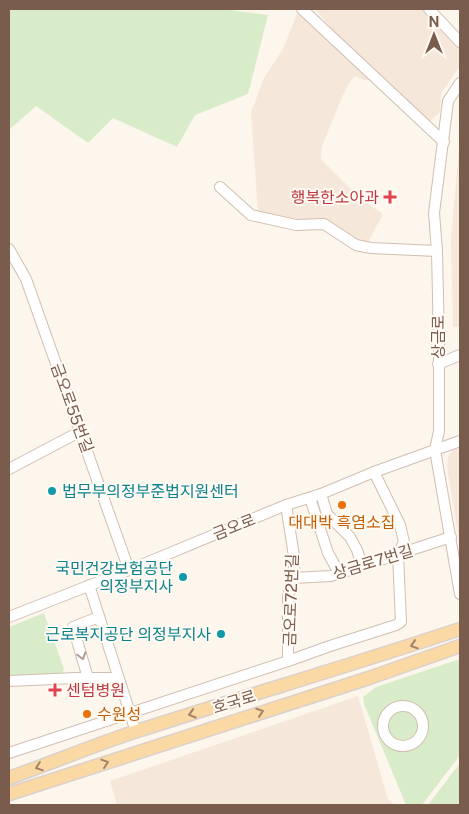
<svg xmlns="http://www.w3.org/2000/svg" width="469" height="814" viewBox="0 0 469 814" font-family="'Public Sans','Noto Sans KR',sans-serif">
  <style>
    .residential { fill: #f5e8da }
    .green { fill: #d8ecc9 }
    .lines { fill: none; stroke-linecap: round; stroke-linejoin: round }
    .minor-casing { stroke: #d1beb0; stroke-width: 12 }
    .major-casing { stroke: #dad1cd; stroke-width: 15 }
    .minor { stroke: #fff; stroke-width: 10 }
    .major { stroke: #fbd9a5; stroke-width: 12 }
    .oneway { stroke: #a18267 }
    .oneway2 { stroke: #af9d94 }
    .health-dot { fill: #e0444e; stroke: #fffaf3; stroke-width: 2 }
    .culture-dot { fill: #0f9aa8; stroke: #fffaf3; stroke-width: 2 }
    .food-dot { fill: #e8710a; stroke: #fffaf3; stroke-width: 2 }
    .labels { text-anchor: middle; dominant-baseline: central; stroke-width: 4; stroke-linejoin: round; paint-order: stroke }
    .health-label { font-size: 16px; fill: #be3a42; stroke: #fffaf3; text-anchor: end }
    .street-label { font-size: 16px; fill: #7a5c4d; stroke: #fffaf3 }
    .culture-label { font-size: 16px; fill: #0d838f; stroke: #fffaf3; text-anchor: end }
    .food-label { font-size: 16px; fill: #c56008; stroke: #fffaf3 }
  </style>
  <rect width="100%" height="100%" fill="#fdf6ec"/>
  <!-- residential -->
  <g class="residential">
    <path d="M299,9L342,42L315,9H425L460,46V66L441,93L440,112L429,122L372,81L364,80L355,76L349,83L342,97L322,146L321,159L362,200L383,214L367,244L357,243L336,226L318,218L285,221L258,213L251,112L264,78L283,49Z"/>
    <path d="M460,134V327H453L451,241Z"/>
    <path d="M460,448V547L447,467L448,457L453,450Z"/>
    <path d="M358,696L388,799L395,805H117L110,781Z"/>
  </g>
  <!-- green -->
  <g class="green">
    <path d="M9,9H223L268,15L248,94L195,115L177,147L113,118L88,143L36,106L9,130Z"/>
    <path d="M44,613L64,669L62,674L9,677V627Z"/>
    <path d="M460,659V755L422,805H406L364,704L363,697L376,687Z"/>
    <path d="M460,763V805H428Z"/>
  </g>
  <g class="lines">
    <!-- minor casing -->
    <g class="minor-casing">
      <g id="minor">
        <path d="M302,9L444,142"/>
        <path d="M429,9L460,42"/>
        <path d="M460,83L448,101L434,213L437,251L439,342V431L435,450L460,594"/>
        <path d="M220,187L251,215L296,225L324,224L356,245L371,248L437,251"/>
        <path d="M9,249L26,279L129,570"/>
        <path d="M438,364L460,355"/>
        <path d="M9,469L81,431"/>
        <path d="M321,494L327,514L350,537L357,550L362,565"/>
        <path d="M310,498L328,553L339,573"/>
        <path d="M286,505L294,556V569L288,598V661L330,646L396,625L401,622L398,554L404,542L400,525L374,472"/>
        <path d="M293,578L331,576L451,537"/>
        <path d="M89,585L136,732"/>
        <path d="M9,617L129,570L286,505L321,494L374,472L460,441"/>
        <path d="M88,678L73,627L99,617"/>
        <path d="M9,681L76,678H118"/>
        <circle cx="403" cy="726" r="20"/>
        <path d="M9,753L288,661"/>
      </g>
    </g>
    <!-- major casing -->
    <g class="major-casing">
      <g id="major">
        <path d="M9,778C51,763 92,746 134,732C242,697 352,665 460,629"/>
        <path d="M9,794L369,678L460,646"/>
      </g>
    </g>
    <!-- minor -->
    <use href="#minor" class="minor"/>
    <!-- major -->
    <use href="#major" class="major"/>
  </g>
  <!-- one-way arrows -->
  <defs><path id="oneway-chevron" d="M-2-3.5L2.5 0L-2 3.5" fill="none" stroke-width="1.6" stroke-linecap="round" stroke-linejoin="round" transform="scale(1.25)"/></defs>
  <g class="oneway">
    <use href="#oneway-chevron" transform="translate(414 645) rotate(162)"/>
    <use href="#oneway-chevron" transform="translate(260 712) rotate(-18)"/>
    <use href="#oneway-chevron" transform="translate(192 714) rotate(163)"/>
    <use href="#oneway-chevron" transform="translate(105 763) rotate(-19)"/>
    <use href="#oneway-chevron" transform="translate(39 767) rotate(161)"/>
  </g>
  <use class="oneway2" href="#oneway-chevron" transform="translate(82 656) rotate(74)"/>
  <!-- markers -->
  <g class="health-dot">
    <path d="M387.5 189.5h5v5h5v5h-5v5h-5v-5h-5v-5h5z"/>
    <path d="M52.5 682.5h5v5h5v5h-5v5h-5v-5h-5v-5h5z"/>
  </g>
  <g class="culture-dot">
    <circle cx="52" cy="491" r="5"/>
    <circle cx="183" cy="577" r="5"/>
    <circle cx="221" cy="634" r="5"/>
  </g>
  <g class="food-dot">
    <circle cx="342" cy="505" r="5"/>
    <circle cx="87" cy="714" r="5"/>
  </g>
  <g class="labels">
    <!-- health labels -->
    <g class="health-label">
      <text x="379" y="197">행복한소아과</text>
      <text x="66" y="690" text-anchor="start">센텀병원</text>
    </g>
    <!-- street labels -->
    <g class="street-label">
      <text transform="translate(438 337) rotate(-90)">상금로</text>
      <text transform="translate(72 408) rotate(70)">금오로55번길</text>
      <text transform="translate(234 527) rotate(-22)">금오로</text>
      <text transform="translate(373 562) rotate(-17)">상금로7번길</text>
      <text transform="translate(291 600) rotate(-88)">금오로72번길</text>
      <text transform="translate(234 702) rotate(-17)">호국로</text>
    </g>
    <!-- culture labels -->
    <g class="culture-label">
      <text x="62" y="491" text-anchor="start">법무부의정부준법지원센터</text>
      <text x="173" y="568">국민건강보험공단<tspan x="173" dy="18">의정부지사</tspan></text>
      <text x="211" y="634">근로복지공단 의정부지사</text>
    </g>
    <!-- food labels -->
    <g class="food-label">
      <text x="342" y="522">대대박 흑염소집</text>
      <text x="97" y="714" text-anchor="start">수원성</text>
    </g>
  </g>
  <!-- border -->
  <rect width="469" height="814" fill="none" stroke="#7a5c4d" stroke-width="20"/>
  <!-- north arrow -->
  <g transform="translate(434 35)" stroke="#fffaf3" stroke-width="4" paint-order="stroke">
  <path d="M0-4L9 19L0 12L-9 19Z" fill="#7a5c4d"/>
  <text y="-8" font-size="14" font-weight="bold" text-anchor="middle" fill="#7a5c4d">N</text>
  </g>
</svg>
